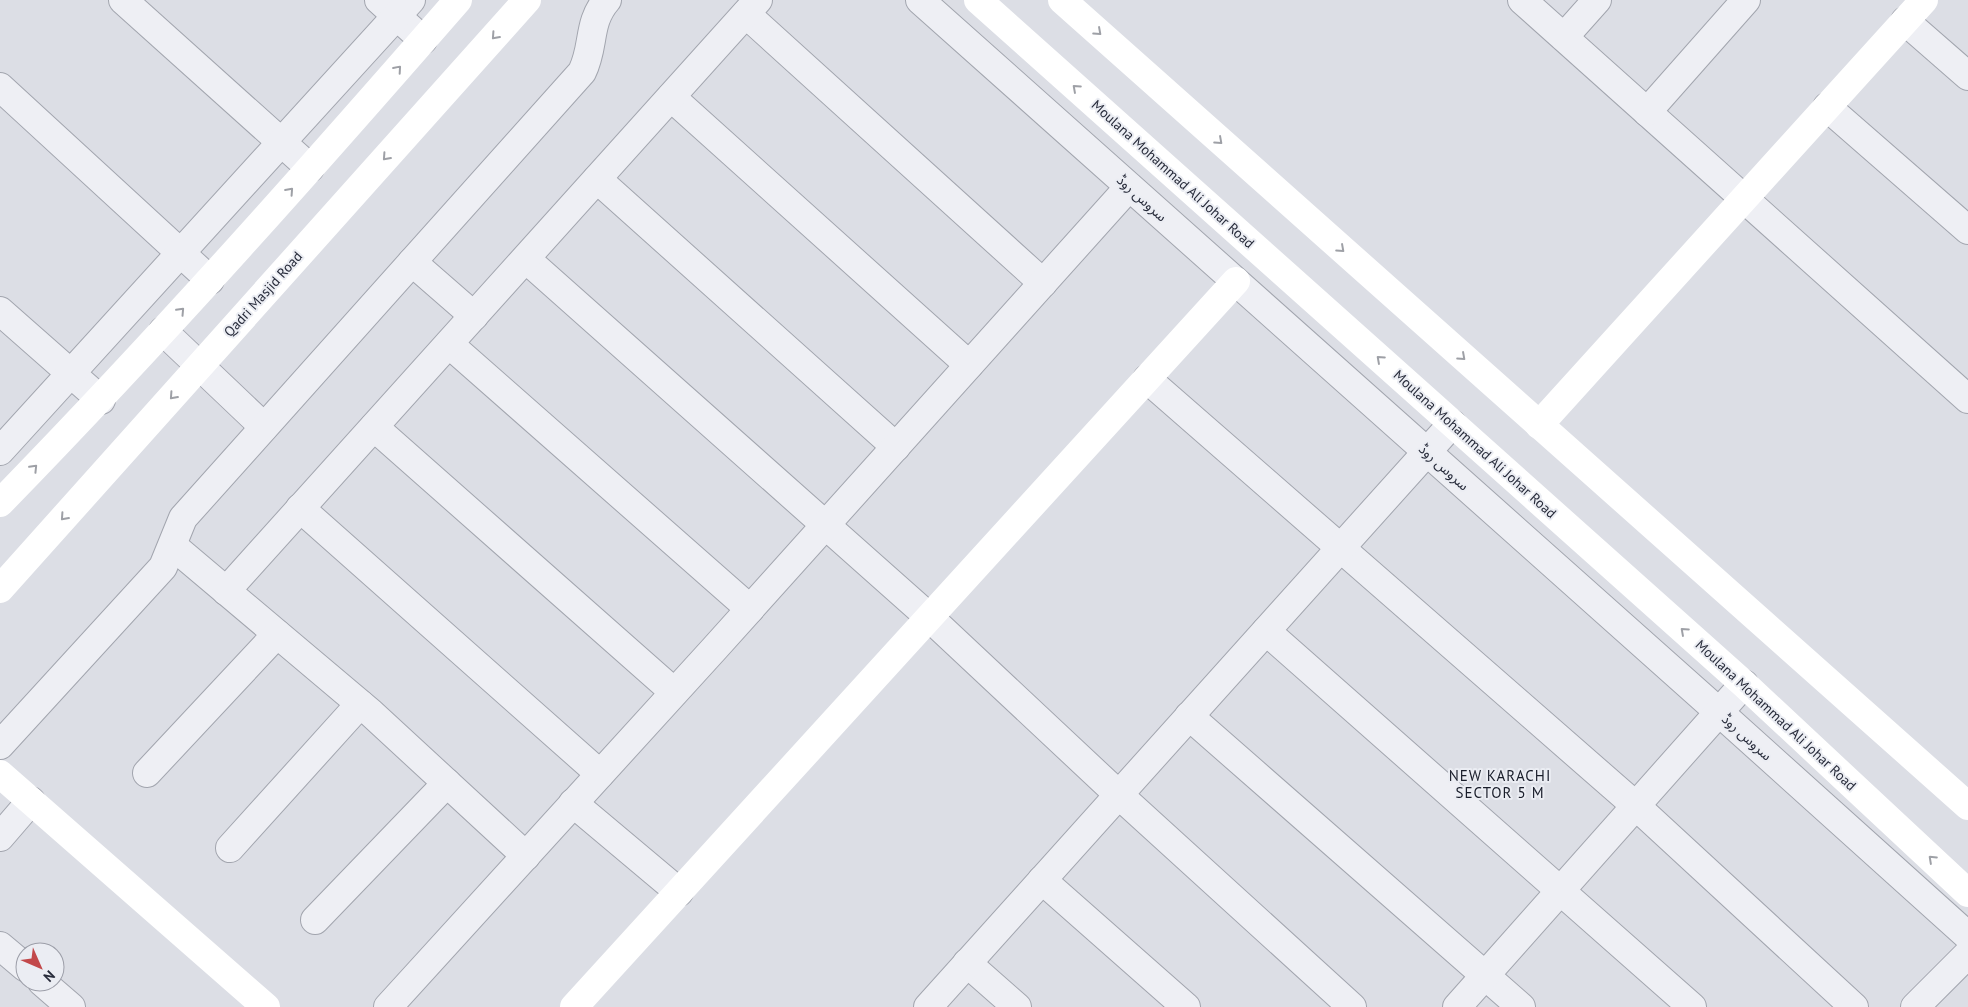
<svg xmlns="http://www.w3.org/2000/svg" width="1968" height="1007" viewBox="0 0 1968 1007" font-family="'PT Sans','Noto Sans Arabic',sans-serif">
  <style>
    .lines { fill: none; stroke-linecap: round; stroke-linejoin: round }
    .street-casing { stroke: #a2a5ae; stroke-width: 30 }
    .street { stroke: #eeeff4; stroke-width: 28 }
    .secondary { stroke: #fff; stroke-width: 28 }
    .oneway { stroke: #9ea0a6 }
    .labels { text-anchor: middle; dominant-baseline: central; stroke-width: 4; stroke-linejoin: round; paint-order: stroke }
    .street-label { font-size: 14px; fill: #272b3a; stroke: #ebedf3 }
    .neighbourhood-label { font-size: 15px; letter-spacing: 1px; fill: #191d2a; stroke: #ebedf3 }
  </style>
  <rect width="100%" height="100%" fill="#dcdee5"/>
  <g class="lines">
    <!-- street casing -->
    <g class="street-casing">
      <g id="street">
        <path d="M123,0L310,168"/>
        <path d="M379,0L423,40"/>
        <path d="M920,0L1719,712L1968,936"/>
        <path d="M1522,0L1968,399"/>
        <path d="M746,14L1043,283"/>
        <path d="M1905,21L1968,76"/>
        <path d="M1564,37L1597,0"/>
        <path d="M0,87L210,280"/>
        <path d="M671,97L969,365"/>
        <path d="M1827,107L1968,230"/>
        <path d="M1647,112L1746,0"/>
        <path d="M597,179L896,447"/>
        <path d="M526,259L929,617L1119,795L1352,1007"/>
        <path d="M412,262L474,316"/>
        <path d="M0,311L101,400"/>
        <path d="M163,331L264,427"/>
        <path d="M449,344L750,609"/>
        <path d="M1147,379L1636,806L1854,1007"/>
        <path d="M374,427L674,692"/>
        <path d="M0,451L411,0"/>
        <path d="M300,508L600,774"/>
        <path d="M173,546L371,713L526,856"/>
        <path d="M226,591L758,0"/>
        <path d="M1266,631L1692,1007"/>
        <path d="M1189,716L1521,1007"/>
        <path d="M0,745L163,567L183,518L582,72C595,46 587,23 607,0"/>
        <path d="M147,773L277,634"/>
        <path d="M573,803L679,892"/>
        <path d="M0,837L31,801"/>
        <path d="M230,848L360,704"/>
        <path d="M1042,880L1186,1007"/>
        <path d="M315,920L447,783"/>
        <path d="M0,946L25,967"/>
        <path d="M967,963L1017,1007"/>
        <path d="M42,982L71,1007"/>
        <path d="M388,1007L715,648L1129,187"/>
        <path d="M928,1007L1452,424"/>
        <path d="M1457,1007L1744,684"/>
        <path d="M1915,1007L1968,954"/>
      </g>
    </g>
    <!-- street -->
    <use href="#street" class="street"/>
    <!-- secondary -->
    <g class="secondary">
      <path d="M978,0L1744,684L1968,893"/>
      <path d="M1062,0L1968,806"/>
      <path d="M1539,425L1924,0"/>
      <path d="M0,503C158,341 309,171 458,0"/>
      <path d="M0,589L527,0"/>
      <path d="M0,774L266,1007"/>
      <path d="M574,1007L1236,281"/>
    </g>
  </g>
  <!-- one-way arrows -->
  <defs><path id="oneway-chevron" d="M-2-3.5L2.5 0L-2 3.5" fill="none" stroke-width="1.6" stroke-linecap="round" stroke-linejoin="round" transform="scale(1.25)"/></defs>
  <g class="oneway">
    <use href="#oneway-chevron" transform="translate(1098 32) rotate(42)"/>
    <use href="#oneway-chevron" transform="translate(495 36) rotate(132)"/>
    <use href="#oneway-chevron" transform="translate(398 69) rotate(-49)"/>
    <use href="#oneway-chevron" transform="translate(1076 88) rotate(-138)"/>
    <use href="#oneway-chevron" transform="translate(1219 141) rotate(42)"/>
    <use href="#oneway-chevron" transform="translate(386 157) rotate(132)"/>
    <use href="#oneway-chevron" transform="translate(290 191) rotate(-48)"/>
    <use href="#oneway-chevron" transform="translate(1341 249) rotate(42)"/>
    <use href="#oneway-chevron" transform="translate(181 311) rotate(-47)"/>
    <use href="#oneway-chevron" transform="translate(1462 357) rotate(42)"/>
    <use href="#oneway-chevron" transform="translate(1380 359) rotate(-138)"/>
    <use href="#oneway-chevron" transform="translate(173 396) rotate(132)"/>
    <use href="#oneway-chevron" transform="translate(34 468) rotate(-46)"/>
    <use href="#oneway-chevron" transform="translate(64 517) rotate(132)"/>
    <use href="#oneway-chevron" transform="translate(1684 631) rotate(-138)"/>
    <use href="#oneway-chevron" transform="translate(1932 859) rotate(-137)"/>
  </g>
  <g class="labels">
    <!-- street labels -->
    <g class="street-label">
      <text transform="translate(1173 174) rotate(42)">Moulana Mohammad Ali Johar Road</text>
      <text transform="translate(1142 198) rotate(42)">سروس روڈ</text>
      <text transform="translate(263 294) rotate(-48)">Qadri Masjid Road</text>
      <text transform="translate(1475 444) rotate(42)">Moulana Mohammad Ali Johar Road</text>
      <text transform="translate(1444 467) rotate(42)">سروس روڈ</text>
      <text transform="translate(1776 715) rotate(43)">Moulana Mohammad Ali Johar Road</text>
      <text transform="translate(1747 737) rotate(42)">سروس روڈ</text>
    </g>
    <!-- neighbourhood labels -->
    <g class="neighbourhood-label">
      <text x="1500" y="775">NEW KARACHI<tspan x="1500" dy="17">SECTOR 5 M</tspan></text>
    </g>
  </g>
  <!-- north arrow -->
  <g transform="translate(40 967) rotate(135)"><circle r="24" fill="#ebedf3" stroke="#9d9fa9"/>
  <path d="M0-4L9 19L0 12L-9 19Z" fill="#c2484a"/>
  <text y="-8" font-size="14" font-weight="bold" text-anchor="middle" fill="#272b3a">N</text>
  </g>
</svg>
